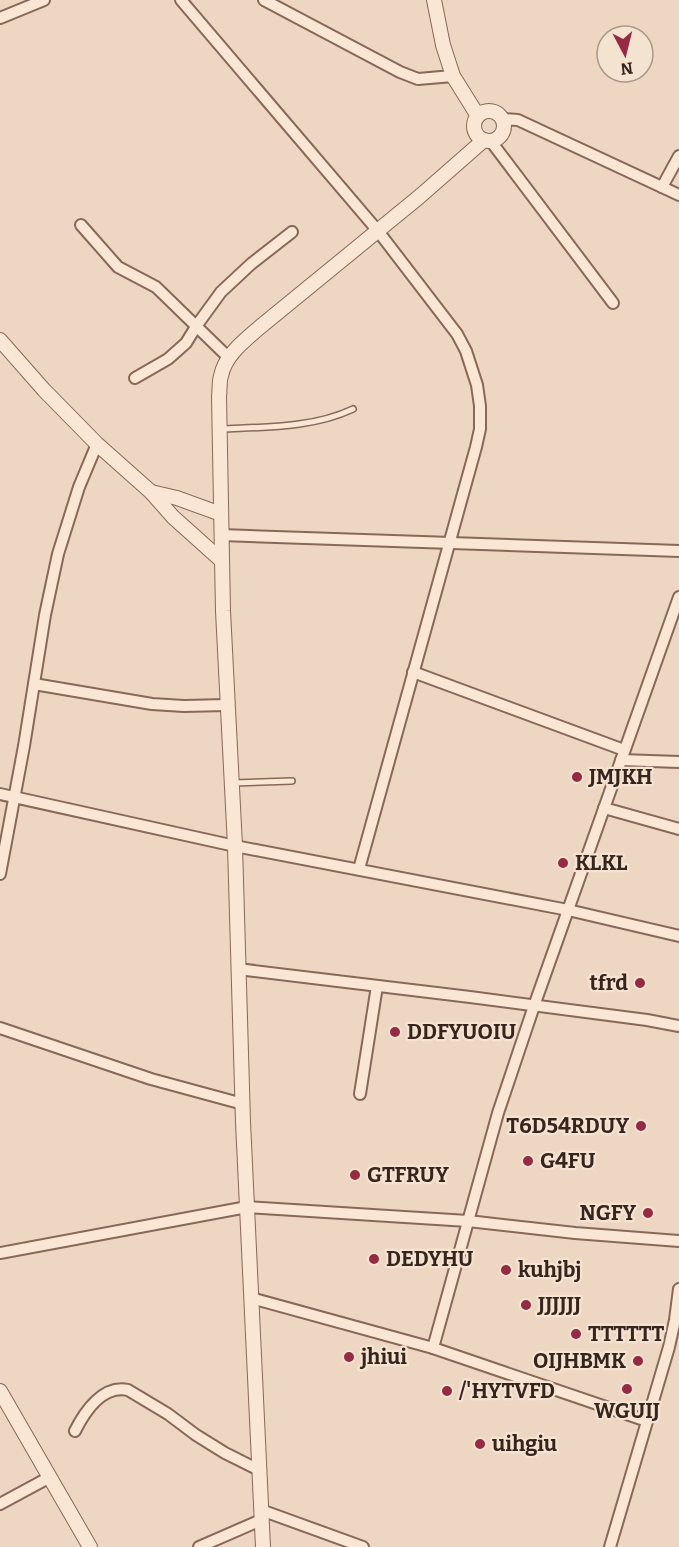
<svg xmlns="http://www.w3.org/2000/svg" width="679" height="1547" viewBox="0 0 679 1547" font-family="Bitter,serif">
  <style>
    .lines { fill: none; stroke-linecap: round; stroke-linejoin: round }
    .service-casing { stroke: #876859; stroke-width: 8 }
    .minor-casing { stroke: #876859; stroke-width: 14 }
    .tertiary-casing { stroke: #876859; stroke-width: 16 }
    .service { stroke: #f9e6d5; stroke-width: 5 }
    .minor { stroke: #f9e6d5; stroke-width: 10 }
    .tertiary { stroke: #f9e6d5; stroke-width: 14 }
    .poi-dot { fill: #962a41; stroke: #f5e3d2; stroke-width: 2 }
    .labels { text-anchor: middle; dominant-baseline: central; stroke-width: 4.5; stroke-linejoin: round; paint-order: stroke }
    .poi-label { font-size: 21px; font-weight: bold; fill: #37241d; stroke: #f5e3d2; text-anchor: start }
  </style>
  <rect width="100%" height="100%" fill="#eed7c2"/>
  <g class="lines">
    <!-- service casing -->
    <g class="service-casing">
      <g id="service">
        <path d="M222,429C265,427 313,428 353,409"/>
        <path d="M233,783L292,781"/>
      </g>
    </g>
    <!-- minor casing -->
    <g class="minor-casing">
      <g id="minor">
        <path d="M181,0L378,231L457,334L466,351L477,385L480,406V429L476,447L359,869"/>
        <path d="M264,0L400,72L418,79L453,76"/>
        <path d="M0,18L44,0"/>
        <path d="M502,119L518,120L679,195"/>
        <path d="M490,140L613,303"/>
        <path d="M662,187L679,156"/>
        <path d="M81,225L118,267L156,287L229,358"/>
        <path d="M135,378L168,359L186,343L197,325L221,292L251,264L292,232"/>
        <path d="M221,535L679,551"/>
        <path d="M413,672L624,750"/>
        <path d="M34,684L152,704L184,706L227,705"/>
        <path d="M621,760L679,762"/>
        <path d="M0,794L235,846L568,910L679,936"/>
        <path d="M604,808L679,829"/>
        <path d="M0,874L24,746L45,615L58,554L79,487L97,444"/>
        <path d="M238,969L470,997L647,1020L679,1026"/>
        <path d="M0,1028L151,1079L243,1104"/>
        <path d="M360,1094L377,986"/>
        <path d="M0,1253L247,1207L468,1221L575,1233L679,1241"/>
        <path d="M251,1298L433,1348L647,1421"/>
        <path d="M433,1348L498,1113L534,1006L679,597"/>
        <path d="M75,1431C85,1411 103,1385 128,1390L168,1414L196,1435L225,1453L259,1470"/>
        <path d="M0,1504L50,1477"/>
        <path d="M261,1510L363,1547"/>
        <path d="M199,1547L261,1520"/>
        <path d="M610,1547L669,1347L675,1320L679,1289"/>
      </g>
    </g>
    <!-- tertiary casing -->
    <g class="tertiary-casing">
      <g id="tertiary">
        <path d="M434,0L443,45L453,76L478,116"/>
        <circle cx="489" cy="126" r="15"/>
        <path d="M0,340L44,390L97,444L151,492L173,517L221,560"/>
        <path d="M151,492L177,498L221,514"/>
        <path d="M0,1391L90,1547"/>
        <path d="M263,1547L243,1122L235,846L223,611L219,396C220,389 219,382 221,376C225,355 245,340 260,327L419,197L484,140"/>
      </g>
    </g>
    <!-- service -->
    <use href="#service" class="service"/>
    <!-- minor -->
    <use href="#minor" class="minor"/>
    <!-- tertiary -->
    <use href="#tertiary" class="tertiary"/>
  </g>
  <!-- markers -->
  <g class="poi-dot">
    <circle cx="577" cy="777" r="6"/>
    <circle cx="563" cy="863" r="6"/>
    <circle cx="640" cy="983" r="6"/>
    <circle cx="395" cy="1032" r="6"/>
    <circle cx="641" cy="1126" r="6"/>
    <circle cx="528" cy="1161" r="6"/>
    <circle cx="355" cy="1175" r="6"/>
    <circle cx="648" cy="1213" r="6"/>
    <circle cx="374" cy="1259" r="6"/>
    <circle cx="506" cy="1270" r="6"/>
    <circle cx="526" cy="1305" r="6"/>
    <circle cx="576" cy="1334" r="6"/>
    <circle cx="349" cy="1357" r="6"/>
    <circle cx="638" cy="1361" r="6"/>
    <circle cx="627" cy="1389" r="6"/>
    <circle cx="447" cy="1391" r="6"/>
    <circle cx="480" cy="1444" r="6"/>
  </g>
  <g class="labels">
    <!-- poi labels -->
    <g class="poi-label">
      <text x="589" y="777">JMJKH</text>
      <text x="575" y="863">KLKL</text>
      <text x="628" y="983" text-anchor="end">tfrd</text>
      <text x="407" y="1032">DDFYUOIU</text>
      <text x="629" y="1126" text-anchor="end">T6D54RDUY</text>
      <text x="540" y="1161">G4FU</text>
      <text x="367" y="1175">GTFRUY</text>
      <text x="636" y="1213" text-anchor="end">NGFY</text>
      <text x="386" y="1259">DEDYHU</text>
      <text x="518" y="1270">kuhjbj</text>
      <text x="538" y="1305">JJJJJJ</text>
      <text x="588" y="1334">TTTTTT</text>
      <text x="361" y="1357">jhiui</text>
      <text x="626" y="1361" text-anchor="end">OIJHBMK</text>
      <text x="459" y="1391">/'HYTVFD</text>
      <text x="627" y="1411" text-anchor="middle">WGUIJ</text>
      <text x="492" y="1444">uihgiu</text>
    </g>
  </g>
  <!-- north arrow -->
  <g transform="translate(625 54) rotate(173)"><circle r="28" fill="#f5e3d2" stroke="#a9978a" stroke-width="1.5"/>
  <path d="M0-4.5L10 22L0 15L-10 22Z" fill="#962a41"/>
  <text y="-9" font-size="16" font-weight="bold" text-anchor="middle" fill="#37241d">N</text>
  </g>
</svg>
